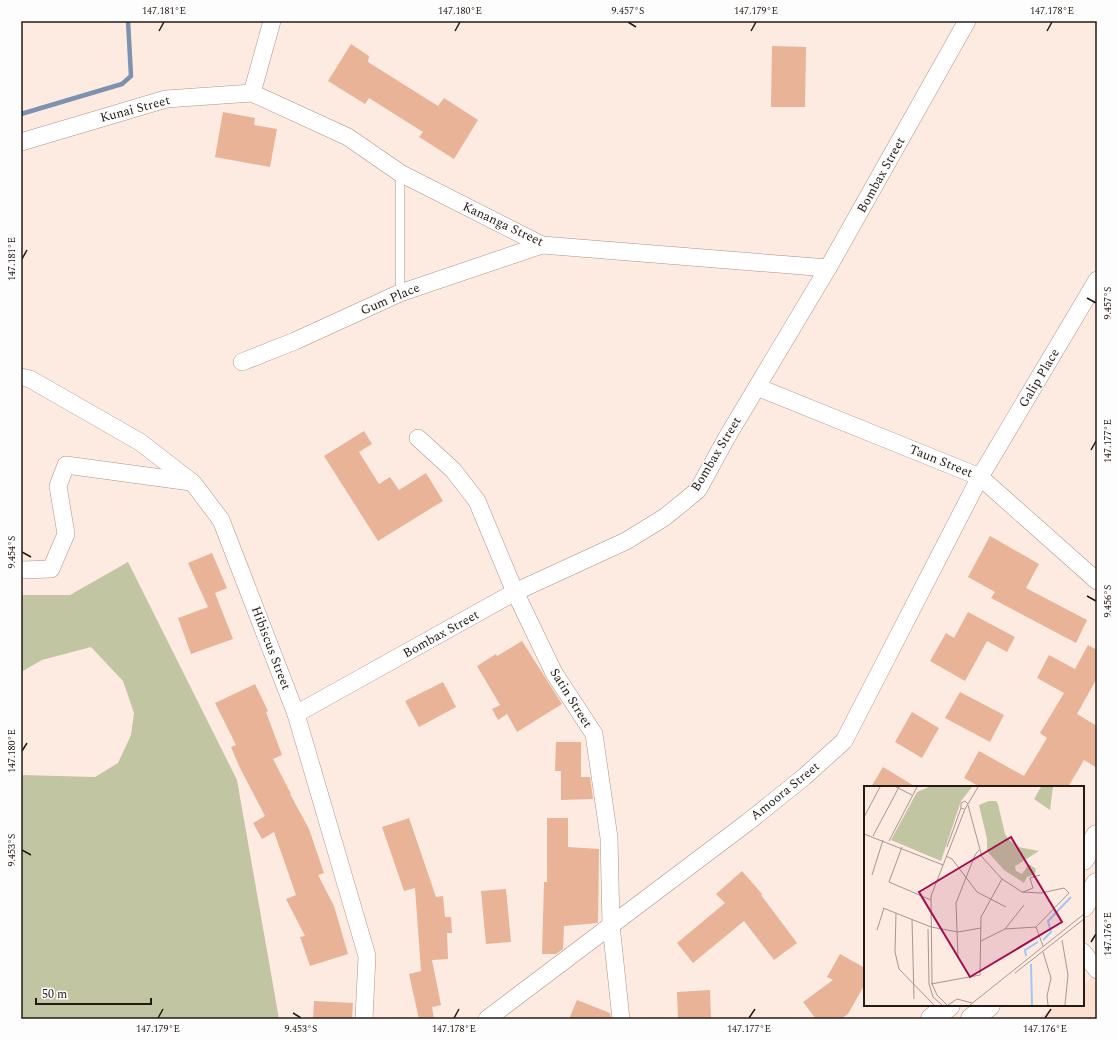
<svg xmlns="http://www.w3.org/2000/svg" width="1118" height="1040" viewBox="0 0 1118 1040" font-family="Spectral,serif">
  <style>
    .built { fill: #fee0d1 }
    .green { fill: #c1c5a1 }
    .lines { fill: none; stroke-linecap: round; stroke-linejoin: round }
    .stream { stroke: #7d92af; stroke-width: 4.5 }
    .building { fill: #e8b397 }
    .lane-casing { stroke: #ae9385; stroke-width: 9 }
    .street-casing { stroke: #ae9385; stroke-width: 18 }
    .primary-casing { stroke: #ae9385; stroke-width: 23 }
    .lane { stroke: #fff; stroke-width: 8 }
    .street { stroke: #fff; stroke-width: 17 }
    .primary { stroke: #fff; stroke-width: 22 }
    .ticks { fill: none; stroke: #241a14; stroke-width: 1.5 }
    .labels { text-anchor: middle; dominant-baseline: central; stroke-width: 3; stroke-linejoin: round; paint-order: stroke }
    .street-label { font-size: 13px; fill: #241a14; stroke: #fdfdfd }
    .inset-river { fill: none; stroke: #a3c5f1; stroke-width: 2 }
    .inset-road { fill: none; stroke: #a69790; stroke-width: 1 }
    .view { fill: #a20d4f; fill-opacity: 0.15; stroke: #a20d4f; stroke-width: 2 }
    .inset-edge { fill: none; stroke: #241a14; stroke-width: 2 }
    .neatline { fill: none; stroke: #241a14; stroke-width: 1.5 }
    .ticks-label { font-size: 10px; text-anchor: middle; fill: #241a14 }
  </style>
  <rect width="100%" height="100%" fill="#fdebe2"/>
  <!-- built -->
  <path class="built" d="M1092,978L1097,986V1019H1038L1056,1005H1083V985Z"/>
  <!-- green -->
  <path class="green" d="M128,562L237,780L279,1019H24L21,1012V775L95,777L118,763L131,735L134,713L123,681L91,647L42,660L21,672V595H70Z"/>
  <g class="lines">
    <!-- stream -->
    <path class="stream" d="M21,114L122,84L131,76L128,21"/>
  </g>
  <!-- building -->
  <g class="building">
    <path d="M351,44L369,56L368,62L438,106L444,98L478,120L454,159L419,137L423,132L369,98L365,104L328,81Z"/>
    <path d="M772,46L806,47L805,107H771Z"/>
    <path d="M223,112L255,118L254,125L277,129L270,167L215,157Z"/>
    <path d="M364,431L372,444L359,452L379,484L390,477L399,490L426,473L443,501L378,541L324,456Z"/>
    <path d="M990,536L1039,564L1026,588L1087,620L1076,643L991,598L995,592L968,577Z"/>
    <path d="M212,553L227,588L215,593L233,639L191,654L178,618L208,607L188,563Z"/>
    <path d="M968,612L1015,637L1007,652L987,641L965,681L930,661L946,633L954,638Z"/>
    <path d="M522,641L562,704L517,732L507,714L498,720L492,709L500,705L477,666L496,654L497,656Z"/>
    <path d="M1088,645L1097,650V678L1077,714L1097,726V768L1084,760L1068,787H980L964,778L979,751L1024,776L1047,738L1040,733L1064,693L1037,678L1049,655L1075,669Z"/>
    <path d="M443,682L456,707L419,727L405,701Z"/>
    <path d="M255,684L268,711L266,712L282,755L273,759L291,794H290L309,829L324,873L318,875L334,906L348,954L310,966L300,937L305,936L286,899L296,895L274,832L262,839L253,823L265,816L239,766L231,747L236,745L215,703Z"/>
    <path d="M960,692L1004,715L990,742L945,718Z"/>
    <path d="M912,712L939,728L922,758L895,742Z"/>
    <path d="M556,742H581V777H590L593,799L561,800V771H555Z"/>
    <path d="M883,767L916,787H871Z"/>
    <path d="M409,818L436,897L443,896L445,917H451L452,933H447L448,959L432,960L441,1005L432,1007L434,1019H419L409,974L421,971L415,888L404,891L382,827Z"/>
    <path d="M547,818H568V847L599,849L598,923L564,926L563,949L556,954H542L544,882H547Z"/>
    <path d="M742,871L762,894L761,895L797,943L774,960L744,921L693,963L677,943L725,903L716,894Z"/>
    <path d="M506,889L511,942L486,944L481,891Z"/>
    <path d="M840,954L865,968V984L848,1014L841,1019H816L803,1002L833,980L827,977Z"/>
    <path d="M710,990L711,1019H678L677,992Z"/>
    <path d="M577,1000L610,1013L611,1019H569Z"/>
    <path d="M314,1001L353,1003L352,1019H313Z"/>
  </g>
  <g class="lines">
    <!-- lane casing -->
    <g class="lane-casing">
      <path id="lane" d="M400,173V293"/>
    </g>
    <!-- street casing -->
    <g class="street-casing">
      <g id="street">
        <path d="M252,93L272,21"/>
        <path d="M21,142L166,99L252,93L348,137L400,173L542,245L828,268"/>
        <path d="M242,362L295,341L400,293L542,245"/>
        <path d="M21,377L30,379L140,442L193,483L221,520L296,714L367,956L364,1019"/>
        <path d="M757,387L980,477L1097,581"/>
        <path d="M418,438L453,470L477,501L515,592L554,673L594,734L609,838L611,925L621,1019"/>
        <path d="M21,570L51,569L66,534L58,486L66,465L191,482"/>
        <path d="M296,714L515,592L626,541L665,517L698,490L727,437L828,268L967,21"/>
        <path d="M1083,952L1097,970"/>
        <path d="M487,1019L748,822L804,777L844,741L980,477L1097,280"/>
      </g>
    </g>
    <!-- primary casing -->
    <g class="primary-casing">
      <g id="primary">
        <path d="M1083,859L1097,836"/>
        <path d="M1083,906L1097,884"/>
        <path d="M932,1019L949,1005"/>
        <path d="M972,1019L989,1005"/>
      </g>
    </g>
    <!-- lane -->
    <use href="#lane" class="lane"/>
    <!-- street -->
    <use href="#street" class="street"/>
    <!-- primary -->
    <use href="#primary" class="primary"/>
  </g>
  <!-- ticks -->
  <path class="ticks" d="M628,22L636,27M159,31L164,22M455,31L460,22M751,31L756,22M1047,31L1052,22M22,259L27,250M1087,298L1096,303M1091,450L1096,441M22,552L31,557M1087,596L1096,601M22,751L27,743M22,850L31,855M1091,942L1096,934M293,1013L301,1018M158,1018L163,1009M454,1018L459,1009M749,1018L755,1009M1045,1018L1051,1009"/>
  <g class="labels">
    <!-- street labels -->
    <g class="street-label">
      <text transform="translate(135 109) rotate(-15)">Kunai Street</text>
      <text transform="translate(881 175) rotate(-61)">Bombax Street</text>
      <text transform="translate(503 224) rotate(25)">Kananga Street</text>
      <text transform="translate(390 299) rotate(-23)">Gum Place</text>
      <text transform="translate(1039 378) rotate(-59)">Galip Place</text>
      <text transform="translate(716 454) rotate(-59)">Bombax Street</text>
      <text transform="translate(941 461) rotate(22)">Taun Street</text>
      <text transform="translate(441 634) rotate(-29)">Bombax Street</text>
      <text transform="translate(271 648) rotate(69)">Hibiscus Street</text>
      <text transform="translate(571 698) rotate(58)">Satin Street</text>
      <text transform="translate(785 791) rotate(-39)">Amoora Street</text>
    </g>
  </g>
  <!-- overview -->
  <g transform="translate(864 786)">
    <rect width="220" height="220" fill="#fdebe2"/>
    <path d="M65,1H108L97,15L77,75L27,54L53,6ZM177,1H189L186,24L170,13ZM125,15H132L134,18L141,48L145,54L154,61L175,65L151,80L152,85L158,88L165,78L172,83L171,88L163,91L160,97L140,84L123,65V53L115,19Z" fill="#c1c5a1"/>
    <path class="inset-river" d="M179,154L187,146L184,135L207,111M162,170L161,164L174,156M167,178L168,219"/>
    <path class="inset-road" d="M32,1L48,9M104,19L118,71L138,93L158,106L177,107L200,102L205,107L172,141L141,143L117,155M100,23L97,22V17L101,15L104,18M0,31L16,1M0,48L79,79M9,50L35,1M25,55L53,1M38,61L25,96L67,114M83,61L97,22M82,70L88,73L113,106L142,121M8,89L19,54M159,106L169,102L166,92L176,89M19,122L67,141L94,146L117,142M32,127L31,166L35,183L70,219M48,133L50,213M172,141L179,160M64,143L65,198L69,211L78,219M141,143L160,119M13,144L20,122M198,154L204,189L201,219M179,166L187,192L183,210L184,219M94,171L92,117L111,69L115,64M151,187L220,133M67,198L116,189L117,131L138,93M83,219L73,209L68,198L67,110L101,23L114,1M84,219L93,213L108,217M106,219L220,128"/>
    <path class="view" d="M147,51L198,136L106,191L55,106Z"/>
    <rect width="220" height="220" class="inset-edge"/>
  </g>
  <!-- border -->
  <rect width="1118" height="1040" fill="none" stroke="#fdfdfd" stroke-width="44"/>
  <!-- scale -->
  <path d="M36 998v6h115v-6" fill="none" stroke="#241a14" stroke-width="2"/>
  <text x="42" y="998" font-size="12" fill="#241a14" stroke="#fdfdfd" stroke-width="3" paint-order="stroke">50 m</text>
  <rect x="22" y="22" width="1074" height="996" class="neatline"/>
  <g class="ticks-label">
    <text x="164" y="14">147.181°E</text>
    <text x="460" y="14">147.180°E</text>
    <text x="628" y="14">9.457°S</text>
    <text x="756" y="14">147.179°E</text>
    <text x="1052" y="14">147.178°E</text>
    <text transform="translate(11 259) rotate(-90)" y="4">147.181°E</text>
    <text transform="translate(1107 303) rotate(-90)" y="4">9.457°S</text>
    <text transform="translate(1107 441) rotate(-90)" y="4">147.177°E</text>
    <text transform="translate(11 552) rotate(-90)" y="4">9.454°S</text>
    <text transform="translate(1107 601) rotate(-90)" y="4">9.456°S</text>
    <text transform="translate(11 751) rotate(-90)" y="4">147.180°E</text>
    <text transform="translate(11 850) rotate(-90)" y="4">9.453°S</text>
    <text transform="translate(1107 934) rotate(-90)" y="4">147.176°E</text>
    <text x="158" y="1032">147.179°E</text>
    <text x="301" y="1032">9.453°S</text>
    <text x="454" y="1032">147.178°E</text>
    <text x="749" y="1032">147.177°E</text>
    <text x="1045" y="1032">147.176°E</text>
  </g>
</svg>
